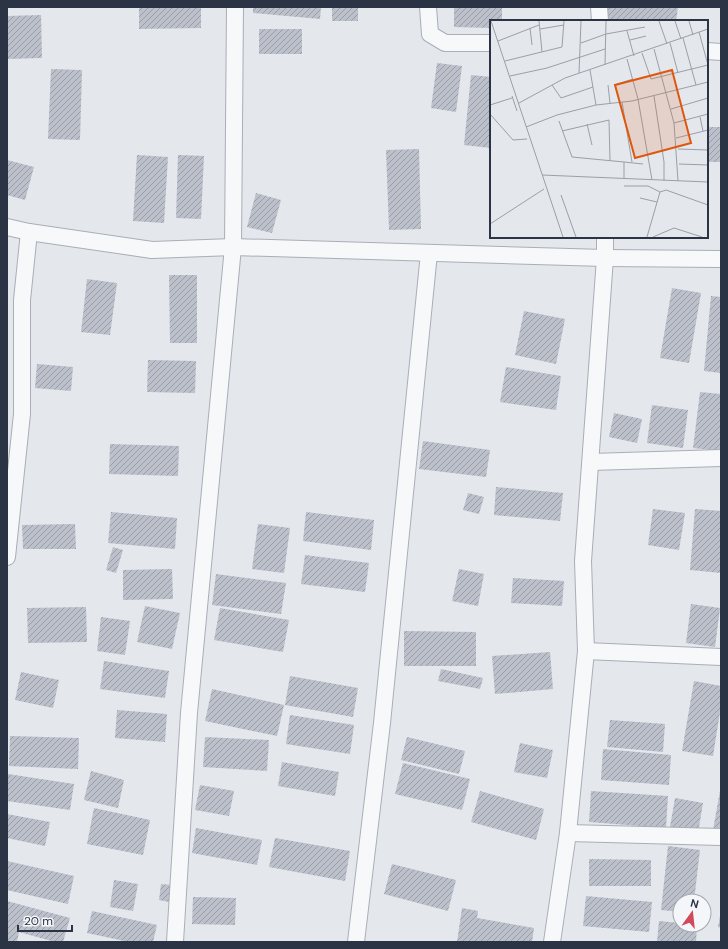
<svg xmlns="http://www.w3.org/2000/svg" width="728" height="949" viewBox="0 0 728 949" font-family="'DM Sans',sans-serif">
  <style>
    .building { fill: url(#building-hatch) }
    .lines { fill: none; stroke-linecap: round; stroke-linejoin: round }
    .street-casing { stroke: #a9aeb7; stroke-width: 18 }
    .street { stroke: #f7f8fa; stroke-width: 16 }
    .inset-road { fill: none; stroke: #9a9fa9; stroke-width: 1 }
    .view { fill: #df570f; fill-opacity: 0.15; stroke: #df570f; stroke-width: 2 }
    .inset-edge { fill: none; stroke: #2b3445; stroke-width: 2 }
  </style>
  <defs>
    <pattern id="building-hatch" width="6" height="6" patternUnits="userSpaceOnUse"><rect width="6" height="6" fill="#bbc0ca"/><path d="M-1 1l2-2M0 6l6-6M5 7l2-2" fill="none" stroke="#989da6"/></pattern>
  </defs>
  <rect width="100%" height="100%" fill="#e4e7ec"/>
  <!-- building -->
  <g class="building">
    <path d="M139,7H201V28L139,29Z"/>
    <path d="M253,7H321L320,19L253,13Z"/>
    <rect x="332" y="7" width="26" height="14"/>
    <path d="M454,7H502V21H491V28L454,27Z"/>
    <path d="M606,7H678L676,21H604Z"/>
    <path d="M41,15L42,58L7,59V16Z"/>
    <rect x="259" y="29" width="43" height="25"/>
    <path d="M437,63L462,66L456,112L431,108Z"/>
    <path d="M51,69L82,70L80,140L48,139Z"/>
    <path d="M471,75L491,77V148L464,145Z"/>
    <rect x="707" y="127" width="14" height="35"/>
    <path d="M419,149L421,229L389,230L386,150Z"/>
    <path d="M137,155L168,157L164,223L133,221Z"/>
    <path d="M178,155L204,156L201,219L176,218Z"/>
    <path d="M7,160L34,167L25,200L7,195Z"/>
    <path d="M256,193L281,200L272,233L247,227Z"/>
    <path d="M169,275H197V343H170Z"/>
    <path d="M87,279L117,283L110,335L81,332Z"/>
    <path d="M672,288L701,293L689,363L660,358Z"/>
    <path d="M711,296L721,297V373L704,371Z"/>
    <path d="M524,311L565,319L556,364L515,355Z"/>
    <path d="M148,360L196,361L195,393L147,392Z"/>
    <path d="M37,364L73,367L71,391L35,388Z"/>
    <path d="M506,367L561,376L556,410L500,402Z"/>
    <path d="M700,392L721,394V451L693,448Z"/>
    <path d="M652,405L688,410L683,448L647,443Z"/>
    <path d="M614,413L642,419L637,443L609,437Z"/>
    <path d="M423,441L490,450L486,477L419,469Z"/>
    <path d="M110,444L179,446L178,476L109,474Z"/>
    <path d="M496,487L563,493L560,521L494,515Z"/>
    <path d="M468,493L484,497L479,514L463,510Z"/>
    <path d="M653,509L685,513L679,550L648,545Z"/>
    <path d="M695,509L721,511V573L690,570Z"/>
    <path d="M111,512L177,518L175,549L108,543Z"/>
    <path d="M306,512L374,520L371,550L303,541Z"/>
    <path d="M75,524L76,549H23L22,525Z"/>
    <path d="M258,524L290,528L284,573L252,569Z"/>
    <path d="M113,547L123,550L116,573L106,570Z"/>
    <path d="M305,555L369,563L365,592L301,584Z"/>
    <path d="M172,569L173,599L123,600V570Z"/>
    <path d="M459,569L484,574L478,606L452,601Z"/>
    <path d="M216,574L286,583L281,614L212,605Z"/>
    <path d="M513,578L564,581L562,606L511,603Z"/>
    <path d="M691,604L720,608L715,647L686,643Z"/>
    <path d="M145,606L180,613L172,649L137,642Z"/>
    <path d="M86,607L87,642L28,643L27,608Z"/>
    <path d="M220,608L289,620L283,652L214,640Z"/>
    <path d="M101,617L130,621L125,655L97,651Z"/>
    <path d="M404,631L476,632V666H404Z"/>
    <path d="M550,652L553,689L495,694L492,656Z"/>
    <path d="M104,661L169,671L165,698L100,689Z"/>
    <path d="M441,669L483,678L480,689L438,681Z"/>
    <path d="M21,672L59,680L53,708L15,700Z"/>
    <path d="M290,676L358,688L353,717L285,705Z"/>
    <path d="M694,681L721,686V706L713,756L682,751Z"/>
    <path d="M212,689L284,705L277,736L205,721Z"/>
    <path d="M117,710L167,714L165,742L115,738Z"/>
    <path d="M290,715L354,725L350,754L286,744Z"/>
    <path d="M610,720L665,724L663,752L607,747Z"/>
    <path d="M10,736L79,738L78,769L9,766Z"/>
    <path d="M205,737L269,740L267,771L203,767Z"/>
    <path d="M407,737L465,751L459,774L401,760Z"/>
    <path d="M520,743L553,750L547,778L514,772Z"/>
    <path d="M603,749L671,755L669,785L601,780Z"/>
    <path d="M282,762L339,772L335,796L278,786Z"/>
    <path d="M403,763L470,779L462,810L395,794Z"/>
    <path d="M91,771L124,780L118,808L84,800Z"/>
    <path d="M8,774L74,784L70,810L7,801Z"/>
    <path d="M200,785L234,791L229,816L195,810Z"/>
    <path d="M480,791L544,809L536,840L471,822Z"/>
    <path d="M591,791L668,796L666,828L589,822Z"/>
    <path d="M720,791H721V831L713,830Z"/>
    <path d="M675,798L703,803L698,833L670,827Z"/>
    <path d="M94,808L150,820L143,855L87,844Z"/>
    <path d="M7,814L50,822L45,846L7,838Z"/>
    <path d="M196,828L262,840L257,865L192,853Z"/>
    <path d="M275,838L350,851L345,881L269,867Z"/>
    <path d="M668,846L700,850L694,901H680V912L661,910Z"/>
    <path d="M589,859L651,860V886H589Z"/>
    <path d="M7,861L74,876L68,904L7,890Z"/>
    <path d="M392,864L456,880L448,911L384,894Z"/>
    <path d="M114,880L138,884L133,911L110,907Z"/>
    <path d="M161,884L171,885L169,902L159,900Z"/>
    <path d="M586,896L652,902L649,932L583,926Z"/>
    <path d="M193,897L236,898L235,925L192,924Z"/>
    <path d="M7,901L70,918L63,942H55L19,932L17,942H7Z"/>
    <path d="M462,908L478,911L477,918L534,928L532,942H457Z"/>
    <path d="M92,911L157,925L153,942H129L87,933Z"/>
    <path d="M720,916H721V928L718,927Z"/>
    <path d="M659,921L680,923V925H697L696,942H657Z"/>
  </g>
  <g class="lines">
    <!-- street casing -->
    <g class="street-casing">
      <g id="street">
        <path d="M428,7L430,34L445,43H491"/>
        <path d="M599,7L600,21"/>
        <path d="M707,51L721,52"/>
        <path d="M7,227L29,232L152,250L233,247L605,258L721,259"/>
        <path d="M591,462L721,458"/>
        <path d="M7,557L22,414V300L29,232"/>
        <path d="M586,651L721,657"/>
        <path d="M568,833L721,837"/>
        <path d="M175,942L189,713L233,247L235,7"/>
        <path d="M356,942L382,723L429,253"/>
        <path d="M552,942L568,833L586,651L583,561L605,258V237"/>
      </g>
    </g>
    <!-- street -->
    <use href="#street" class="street"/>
  </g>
  <!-- overview -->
  <g transform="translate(490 20)">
    <rect width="218" height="218" fill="#e4e7ec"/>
    <path class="inset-road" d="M1,1L73,217M49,1L52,32M169,1L177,24M185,1L191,19M199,1L203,15M40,8L42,25M50,9L74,5M137,11L144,36M209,12L218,45M193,18L206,65M140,20L156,16M8,21L49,5M91,23L116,14L155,7M180,23L188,53M164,29L184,103L188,161M152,33L161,59L218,45M137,39L148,79L162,160M15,41L72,27L74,1M115,45L116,1M100,50L106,85M89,53L91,1M20,56L57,48L115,29M62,65L71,78L103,67M118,65L120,83M124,65L143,59M22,76L27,91M164,76L174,142V161M132,82L142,142M29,83L75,58L218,9M0,85L22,78M181,89L218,78M0,94L23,120L37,119M210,97L213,111M69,101L82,137L134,142M184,103L218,94M97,104L102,125M36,107L67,95L106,85L142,81L218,62M72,111L119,100L120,141M186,118L218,110M188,129L218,130M189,144L218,145M52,155L218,162M134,158V142L153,144M134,166H158L170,172M170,172L176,170L218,185M71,175L86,217M150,178L167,182M0,204L54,169M157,217L170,172M163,217L184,208L212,217"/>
    <path class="view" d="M182,50L201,123L145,138L125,65Z"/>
    <rect width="218" height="218" class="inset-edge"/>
  </g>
  <!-- border -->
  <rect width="728" height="949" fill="none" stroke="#2b3445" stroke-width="16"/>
  <!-- north arrow -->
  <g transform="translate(692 913) rotate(15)"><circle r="19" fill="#f4f6f9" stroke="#a4a8b1"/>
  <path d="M0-3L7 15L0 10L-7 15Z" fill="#d1495b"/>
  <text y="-6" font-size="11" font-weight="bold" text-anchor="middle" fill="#2b3445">N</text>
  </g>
  <!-- scale -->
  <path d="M18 925v6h54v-6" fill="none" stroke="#2b3445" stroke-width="2"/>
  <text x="24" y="925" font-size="12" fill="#2b3445" stroke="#f4f6f9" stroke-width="3" paint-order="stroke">20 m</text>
</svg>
